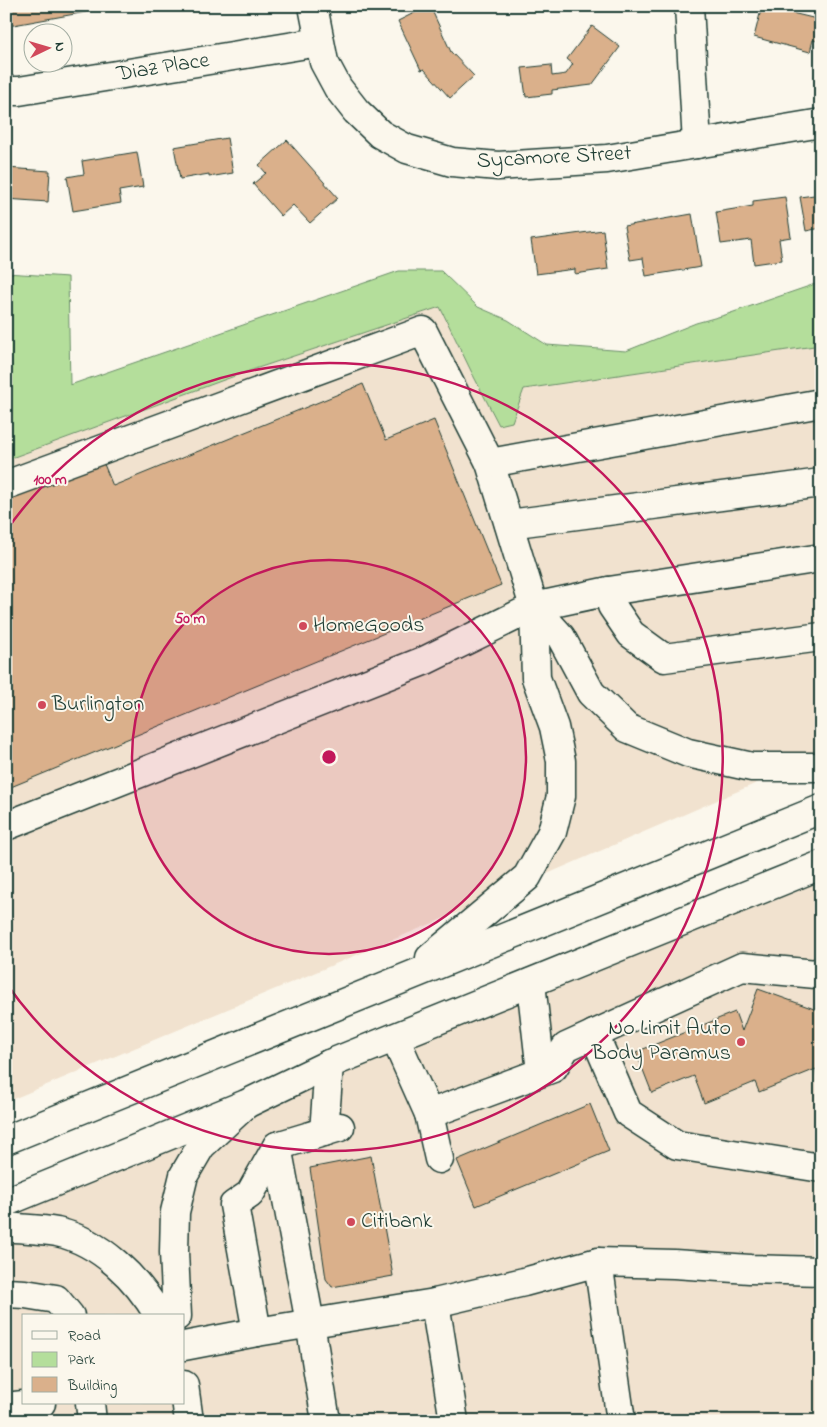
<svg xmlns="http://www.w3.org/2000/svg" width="827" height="1427" viewBox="0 0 827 1427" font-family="'Indie Flower',sans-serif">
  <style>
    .built { fill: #f1e2cf; fill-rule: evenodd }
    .green { fill: #b4de9b; stroke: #6a8e68 }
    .building { fill: #dab08b; stroke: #1f3d34 }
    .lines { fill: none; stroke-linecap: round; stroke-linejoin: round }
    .minor-casing { stroke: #1f3d34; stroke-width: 31 }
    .highway-casing { stroke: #1f3d34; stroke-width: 31 }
    .minor { stroke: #fbf7ec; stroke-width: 28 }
    .highway { stroke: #fbf7ec; stroke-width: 28 }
    .ring { fill: none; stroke: #c2185b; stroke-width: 2.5 }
    .poi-dot { fill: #d1495b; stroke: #fbf7ec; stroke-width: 2 }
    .labels { text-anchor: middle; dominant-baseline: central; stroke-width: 4; stroke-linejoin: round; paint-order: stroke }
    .street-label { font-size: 22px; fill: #1f3d34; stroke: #fbf7ec }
    .poi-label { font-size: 22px; fill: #1f3d34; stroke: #fbf7ec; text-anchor: start }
    .centre { fill: #c2185b; stroke: #fbf7ec; stroke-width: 2.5 }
    .ring-label { font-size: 15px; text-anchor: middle; font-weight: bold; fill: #c2185b; stroke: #fbf7ec; stroke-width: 4; stroke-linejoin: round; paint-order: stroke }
  </style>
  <rect width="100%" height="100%" fill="#fbf7ec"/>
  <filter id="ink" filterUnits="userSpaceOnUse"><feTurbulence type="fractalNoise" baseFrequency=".02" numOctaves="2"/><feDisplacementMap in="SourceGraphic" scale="10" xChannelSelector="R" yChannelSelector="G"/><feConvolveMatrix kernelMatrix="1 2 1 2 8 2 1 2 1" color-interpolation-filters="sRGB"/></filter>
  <g filter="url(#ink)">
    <!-- built -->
    <g class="built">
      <path d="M440,307L473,375L499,425L512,421L524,389L821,345V755L471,907L6,1102V460L240,374Z"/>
      <path d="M821,860V1421H6V1188ZM24,1316H184V1403H24Z"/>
    </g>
    <!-- green -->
    <path class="green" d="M399,271H441L478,307L508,320L547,345L626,351L696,323L725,315L821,282V345L524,389L512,422L499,425L473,375L440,307L240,374L6,460V273L68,277L70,385Z"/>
    <!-- building -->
    <g class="building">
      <path d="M6,6H85L86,12L8,26Z"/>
      <path d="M428,6H430L451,52L474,76L450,98L424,69L421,70L398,21Z"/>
      <path d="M762,6H794L792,13L821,20V42L813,40L810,52L754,37Z"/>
      <path d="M592,26L620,47L592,85L552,90V94L526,97L522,68L551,65L552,76L566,74L573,64L567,59Z"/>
      <path d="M227,138L233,173L209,177V174L180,179L174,147Z"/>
      <path d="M287,140L338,198L310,223L293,205L281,216L253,184L266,173L259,165Z"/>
      <path d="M137,152L143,187L119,191L121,203L73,211L67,177L84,174L82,161Z"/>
      <path d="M6,168L50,171L48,202L6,199Z"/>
      <path d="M821,194V228L806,231L800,197Z"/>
      <path d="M785,197L791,237L779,239L782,260L754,264L751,240L721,244L716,212L753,206V201Z"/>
      <path d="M692,214L701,267L646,276L643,258L630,260L624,226Z"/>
      <path d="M603,230L608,269L575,274V269L536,274L531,240Z"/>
      <path d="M363,384L386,440L434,420L501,585L6,789V490L99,452L113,486Z"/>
      <path d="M758,989L817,1010H821V1096L816,1069L759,1092L755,1082L704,1103L694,1076L652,1093L636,1052L735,1012L742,1031Z"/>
      <path d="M590,1104L609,1151L476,1206L457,1160Z"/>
      <path d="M371,1156L393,1276L332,1287L326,1279L310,1168Z"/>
    </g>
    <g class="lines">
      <!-- minor casing -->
      <g class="minor-casing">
        <g id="minor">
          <path d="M313,6L324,62L338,88L356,111L380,134L407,149L452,162L498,166L607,159L821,123"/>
          <path d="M689,6L697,144"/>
          <path d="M6,91H19L319,42"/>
          <path d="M490,463L534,607"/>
          <path d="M6,485L423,331L490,463L821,403"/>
          <path d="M509,524L821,483"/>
          <path d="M609,591L821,558"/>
          <path d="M6,826L426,660L534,607L609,591L612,606L631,634L664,658L821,637"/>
          <path d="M531,983L541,1072"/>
          <path d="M594,1034L628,1113L677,1145L821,1168"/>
          <path d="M395,1038L429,1114L439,1159"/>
          <path d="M429,1114L553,1068L566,1047L742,967L816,974L821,971"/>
          <path d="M324,1132L329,1064"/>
          <path d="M277,1146L310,1323L326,1421"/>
          <path d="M6,1227C23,1229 40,1229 57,1232C101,1242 137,1278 159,1316"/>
          <path d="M598,1262L621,1421"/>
          <path d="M6,1293L25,1294L56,1299L70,1316"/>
          <path d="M435,1303L454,1421"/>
          <path d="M177,1316L174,1252L175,1212L184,1175L201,1146L245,1105"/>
          <path d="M257,1332L234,1205L250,1194L277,1146L340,1127"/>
          <path d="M184,1346L257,1332L435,1303L524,1282L598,1262L674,1264L750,1269L821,1271"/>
          <path d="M184,1385L189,1421"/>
          <path d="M90,1403L92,1421"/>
          <path d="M6,1407L41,1403"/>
        </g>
      </g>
      <!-- highway casing -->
      <g class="highway-casing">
        <g id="highway">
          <path d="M534,607L561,637L591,693L627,728L688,753L752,767H821"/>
          <path d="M430,958L527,877L552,832L561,796V761L554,727L536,678L534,607"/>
          <path d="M6,1140L821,809"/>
          <path d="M6,1202L246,1104L329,1064L821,865"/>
        </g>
      </g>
      <!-- minor -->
      <use href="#minor" class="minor"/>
      <!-- highway -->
      <use href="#highway" class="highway"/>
    </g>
  </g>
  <!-- distance rings -->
  <circle cx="329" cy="757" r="197" fill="#c2185b" fill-opacity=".12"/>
  <g class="ring">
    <circle cx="329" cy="757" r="197"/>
    <path d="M6 531A394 394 0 1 1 6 983"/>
  </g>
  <!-- markers -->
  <g class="poi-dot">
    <circle cx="303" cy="626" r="5"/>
    <circle cx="42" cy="705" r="5"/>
    <circle cx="741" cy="1042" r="5"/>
    <circle cx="351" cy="1222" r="5"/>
  </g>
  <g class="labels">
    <!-- street labels -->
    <g class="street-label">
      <text transform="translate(163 68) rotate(-9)">Diaz Place</text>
      <text transform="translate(554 158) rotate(-3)">Sycamore Street</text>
    </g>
    <!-- poi labels -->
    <g class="poi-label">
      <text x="313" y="626">HomeGoods</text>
      <text x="52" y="705">Burlington</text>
      <text x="731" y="1029" text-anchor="end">No Limit Auto<tspan x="731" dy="25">Body Paramus</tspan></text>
      <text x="361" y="1222">Citibank</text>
    </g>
  </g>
  <circle cx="329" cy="757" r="8" class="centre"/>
  <g class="ring-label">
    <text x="50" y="484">100 m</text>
    <text x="190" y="623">50 m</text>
  </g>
  <!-- margin -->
  <rect width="827" height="1427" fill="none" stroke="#fbf7ec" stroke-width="25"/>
  <rect x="12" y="12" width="802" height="1402" fill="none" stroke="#1f3d34" stroke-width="2" filter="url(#ink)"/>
  <!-- legend -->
  <rect x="22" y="1314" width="162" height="90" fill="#fbf7ec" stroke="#a3ada2"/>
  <rect x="32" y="1331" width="25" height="8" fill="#fbf7ec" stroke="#a3ada2"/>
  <text x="68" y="1340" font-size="15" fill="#1f3d34">Road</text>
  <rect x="32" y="1352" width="25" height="15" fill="#b4de9b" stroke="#a3ada2"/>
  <text x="68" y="1364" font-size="15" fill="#1f3d34">Park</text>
  <rect x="32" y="1377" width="25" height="15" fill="#dab08b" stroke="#a3ada2"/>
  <text x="68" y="1390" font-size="15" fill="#1f3d34">Building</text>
  <!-- north arrow -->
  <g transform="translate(48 48) rotate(85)"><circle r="24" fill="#fbf7ec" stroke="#a3ada2"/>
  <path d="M0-4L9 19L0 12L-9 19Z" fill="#d1495b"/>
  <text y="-8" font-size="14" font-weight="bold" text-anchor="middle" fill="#1f3d34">N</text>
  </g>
</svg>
